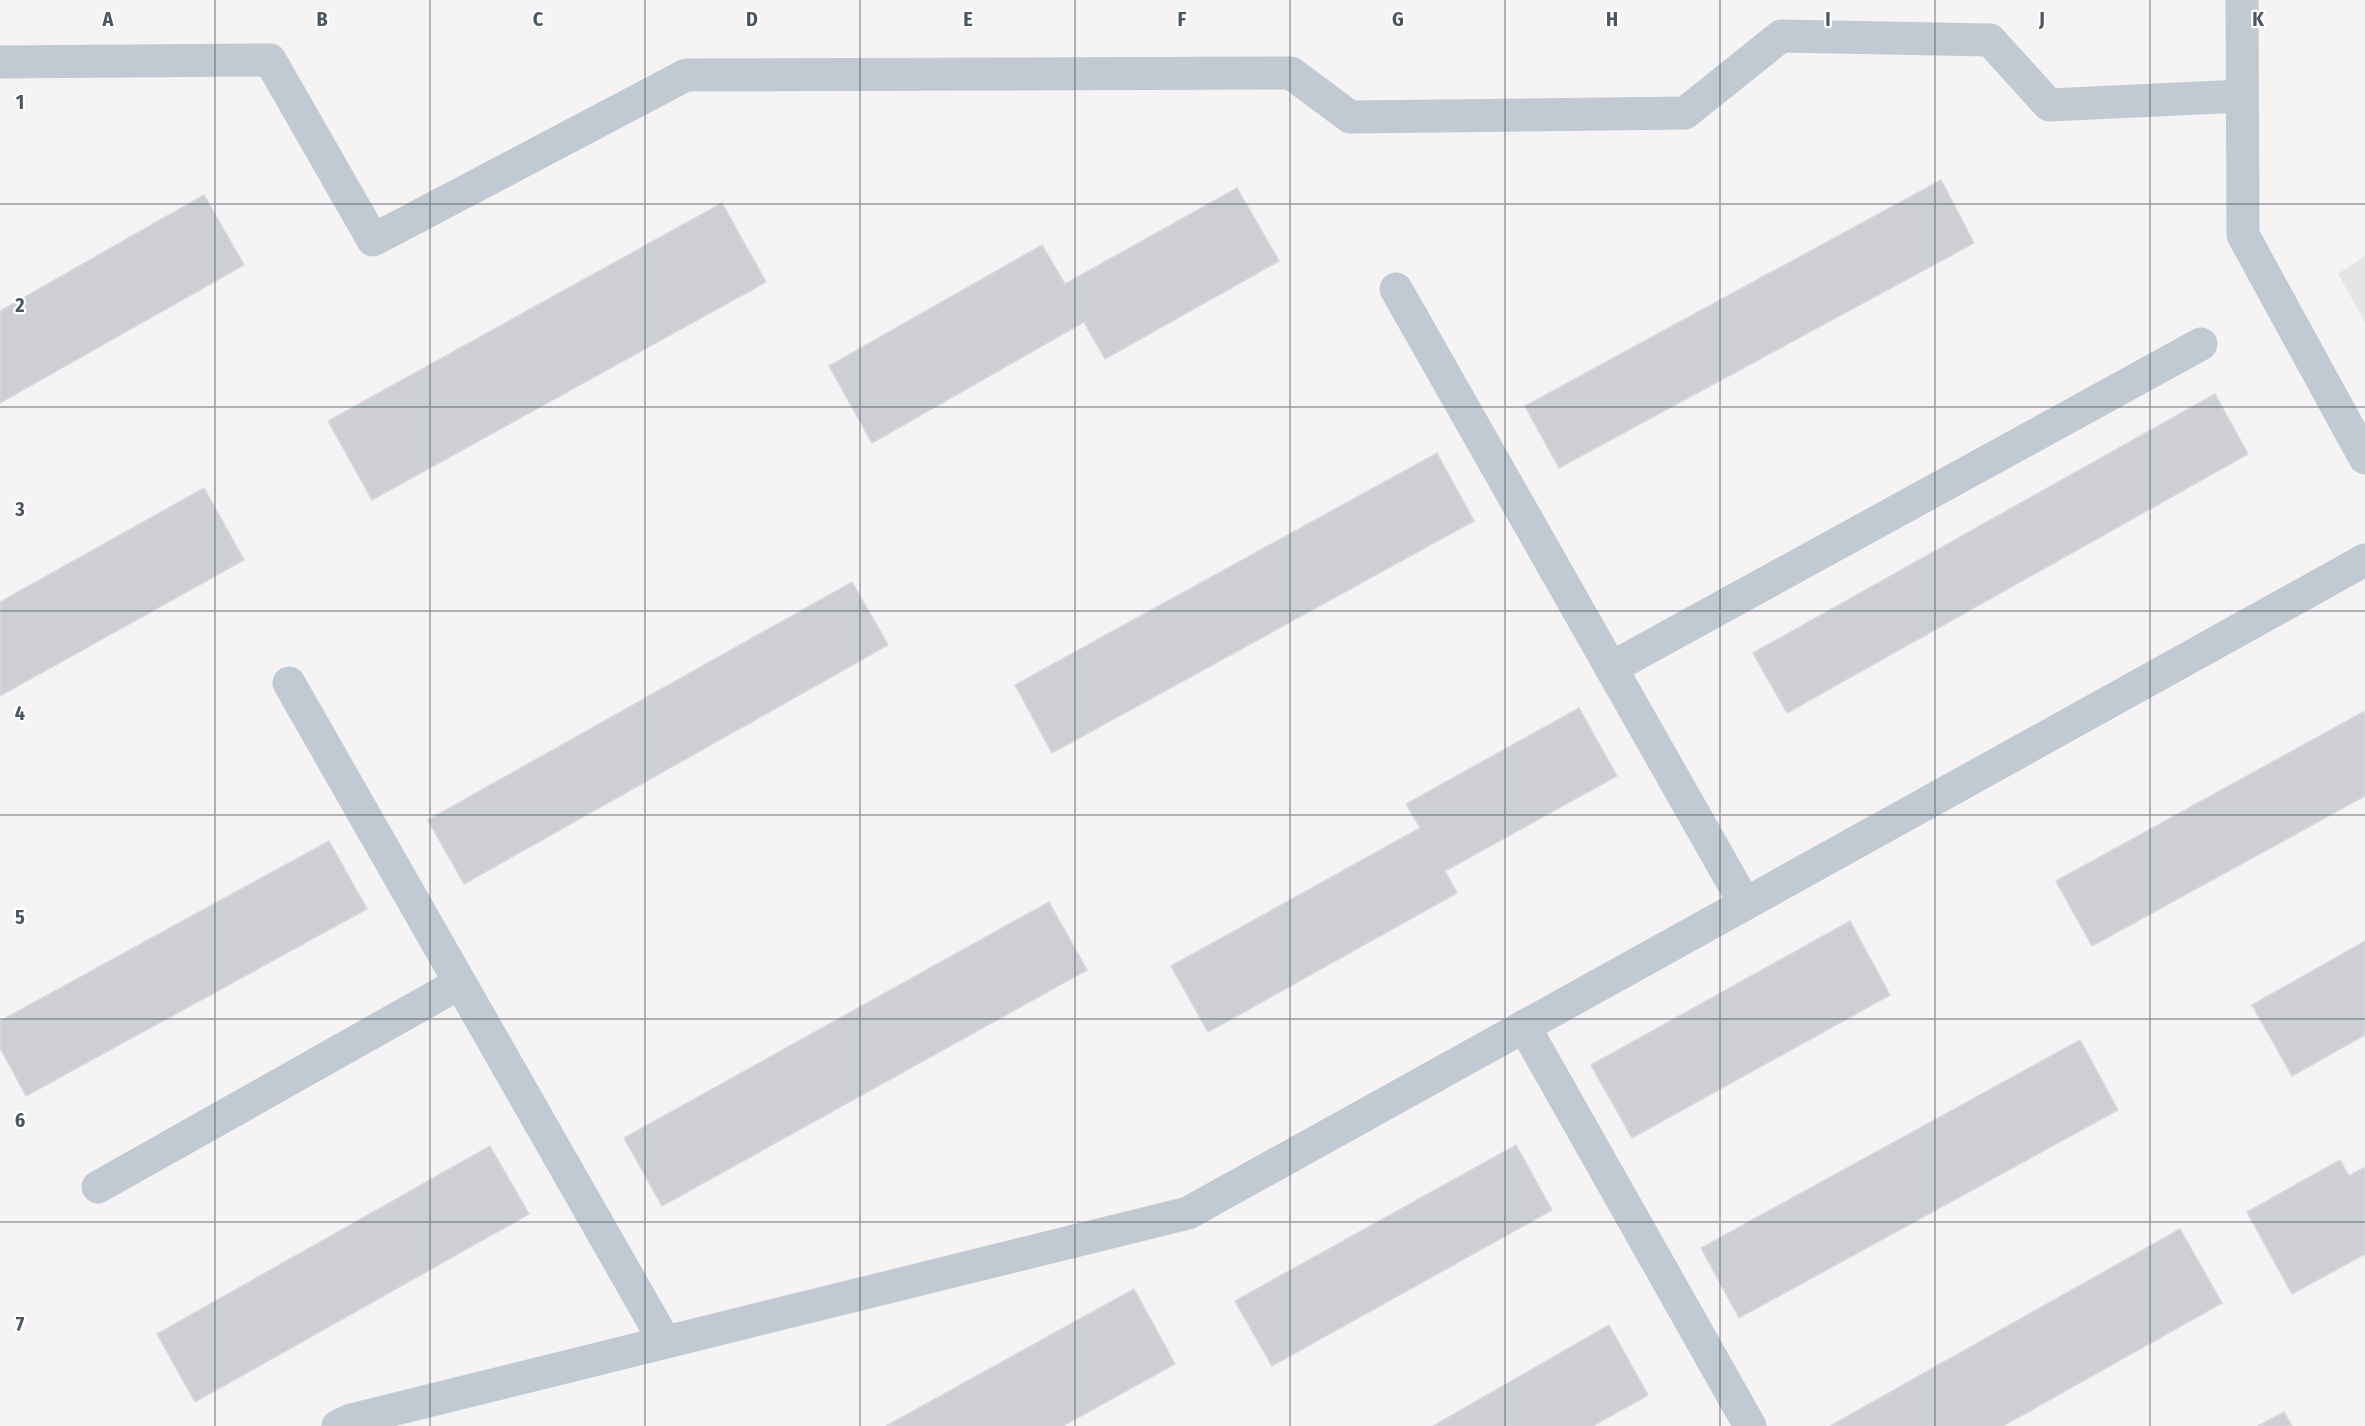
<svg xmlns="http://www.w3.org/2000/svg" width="2365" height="1426" viewBox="0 0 2365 1426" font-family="'Fira Sans Condensed',sans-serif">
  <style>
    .education { fill: #e6e4e5 }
    .building { fill: #cdcfd5; stroke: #d7d9de; stroke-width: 1.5 }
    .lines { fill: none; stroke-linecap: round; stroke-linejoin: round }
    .minor { stroke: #c1cad2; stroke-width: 33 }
    .grid { fill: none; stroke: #4a5661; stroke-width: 1.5; stroke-opacity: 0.55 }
    .grid-label { font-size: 20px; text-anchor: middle; font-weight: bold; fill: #4a5661; stroke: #fff; stroke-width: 4.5; stroke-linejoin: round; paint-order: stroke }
  </style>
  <rect width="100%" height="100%" fill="#f5f3f3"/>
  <!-- education -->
  <path class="education" d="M2365,256V322L2338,274Z"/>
  <!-- building -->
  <g class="building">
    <path d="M1941,180L1974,243L1559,468L1525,406Z"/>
    <path d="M1237,188L1279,261L1105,359L1084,322L872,443L829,366L1042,245L1065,284Z"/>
    <path d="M204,195L244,265L0,403V311Z"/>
    <path d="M722,203L766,282L372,500L328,421Z"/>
    <path d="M2215,394L2248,454L1787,713L1753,653Z"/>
    <path d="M1437,453L1474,521L1052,753L1015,685Z"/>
    <path d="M204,488L244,560L0,696V602Z"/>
    <path d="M852,582L888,645L464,884L428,820Z"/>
    <path d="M1579,708L1617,776L1445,871L1457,893L1208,1032L1171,966L1420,828L1406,804Z"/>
    <path d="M2365,711V796L2092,946L2056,881Z"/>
    <path d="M329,841L367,909L26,1096L0,1048V1021Z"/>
    <path d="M1049,902L1087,970L662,1206L624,1138Z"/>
    <path d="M1850,921L1890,995L1632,1138L1591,1065Z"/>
    <path d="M2365,941V1035L2292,1076L2252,1005Z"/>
    <path d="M2080,1040L2118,1110L1739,1318L1701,1248Z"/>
    <path d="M1516,1145L1552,1210L1272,1366L1235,1301Z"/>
    <path d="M490,1146L529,1214L195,1402L157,1334Z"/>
    <path d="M2340,1160L2349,1176L2365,1167V1254L2292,1294L2247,1212Z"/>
    <path d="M2180,1229L2222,1303L2003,1426H1830Z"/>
    <path d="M1134,1289L1175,1364L1063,1426H886Z"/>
    <path d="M1609,1325L1648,1395L1593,1426H1433Z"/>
    <path d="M2284,1412L2292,1426H2258Z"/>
  </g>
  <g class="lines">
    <!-- minor -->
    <g class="minor">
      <path d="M2242,0L2243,235L2365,458"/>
      <path d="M0,62L270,60L373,240L686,75L1291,73L1350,117L1685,113L1781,36L1990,40L2049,105L2242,96"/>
      <path d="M1396,289L1745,904"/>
      <path d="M1611,668L2201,344"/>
      <path d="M289,683L665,1342"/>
      <path d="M1524,1026L1750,1426"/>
      <path d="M98,1187L460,983"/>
      <path d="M338,1426L351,1420L1188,1213L2365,560"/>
    </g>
  </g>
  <!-- grid -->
  <path class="grid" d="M215,0V1426M430,0V1426M645,0V1426M860,0V1426M1075,0V1426M1290,0V1426M1505,0V1426M1720,0V1426M1935,0V1426M2150,0V1426M0,204H2365M0,407H2365M0,611H2365M0,815H2365M0,1019H2365M0,1222H2365"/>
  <g class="grid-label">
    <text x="108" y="26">A</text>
    <text x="322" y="26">B</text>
    <text x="538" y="26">C</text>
    <text x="752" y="26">D</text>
    <text x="968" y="26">E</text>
    <text x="1182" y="26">F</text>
    <text x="1398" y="26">G</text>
    <text x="1612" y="26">H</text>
    <text x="1828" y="26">I</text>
    <text x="2042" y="26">J</text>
    <text x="2258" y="26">K</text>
    <text x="20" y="109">1</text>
    <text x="20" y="312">2</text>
    <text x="20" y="516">3</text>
    <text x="20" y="720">4</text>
    <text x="20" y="924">5</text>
    <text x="20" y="1127">6</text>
    <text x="20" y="1331">7</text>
  </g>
</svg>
